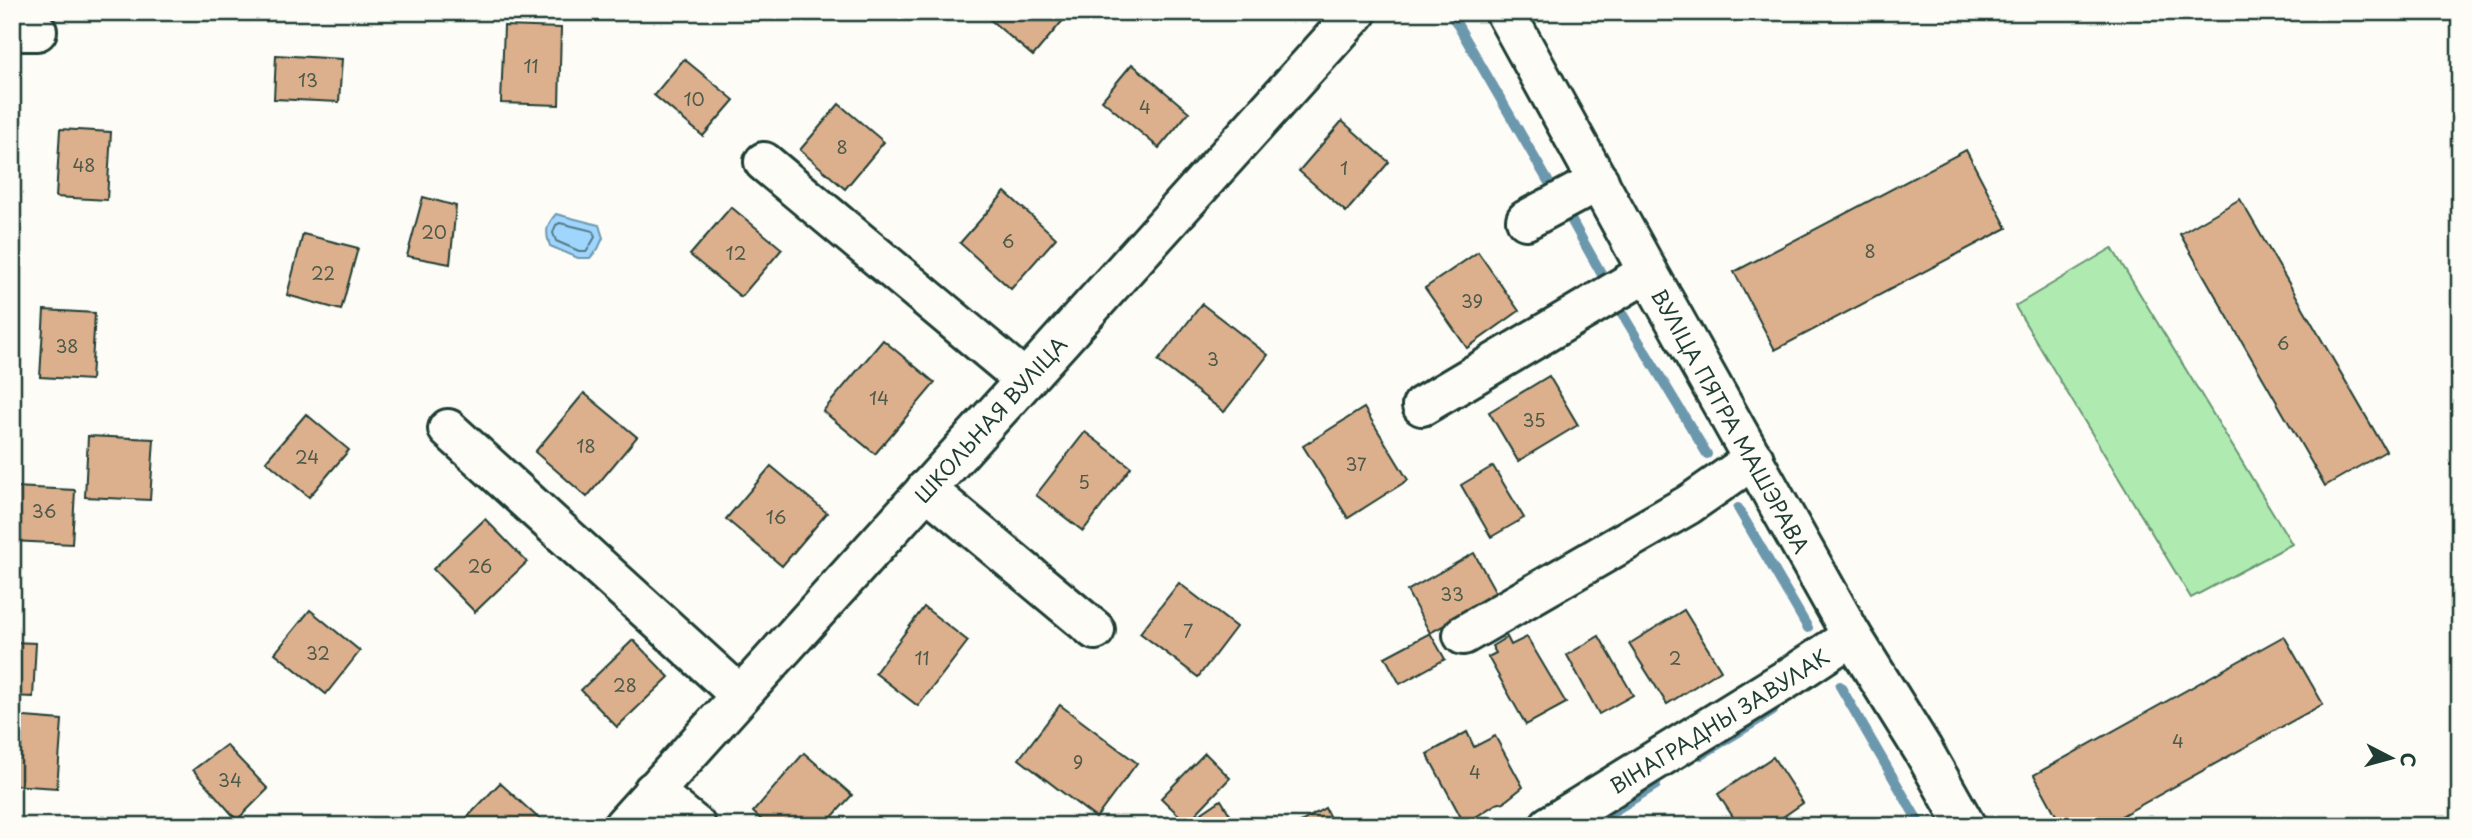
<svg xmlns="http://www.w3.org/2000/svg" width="2472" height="838" viewBox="0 0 2472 838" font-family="'Playpen Sans',sans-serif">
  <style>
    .green { fill: #afebb0; stroke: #679472; stroke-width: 2 }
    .water { fill: #a0d5fe; stroke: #6c98ad; stroke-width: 2 }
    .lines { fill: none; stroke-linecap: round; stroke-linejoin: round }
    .shore { stroke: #537a85; stroke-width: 2 }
    .stream { stroke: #6c98ad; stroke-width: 10 }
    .building { fill: #ddb08d; stroke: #1f3d34; stroke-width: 2 }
    .minor-casing { stroke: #1f3d34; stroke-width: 44 }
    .minor { stroke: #fdfcf7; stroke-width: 38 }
    .labels { text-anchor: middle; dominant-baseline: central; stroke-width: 7; stroke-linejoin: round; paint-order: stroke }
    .number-label { font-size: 18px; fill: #4e5a4a }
    .street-label { font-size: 21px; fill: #1f3d34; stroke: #fdfcf7 }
  </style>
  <rect width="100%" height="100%" fill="#fdfcf7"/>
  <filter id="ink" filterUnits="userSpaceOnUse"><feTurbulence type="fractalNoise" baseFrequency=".0143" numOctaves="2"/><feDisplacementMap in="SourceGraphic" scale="14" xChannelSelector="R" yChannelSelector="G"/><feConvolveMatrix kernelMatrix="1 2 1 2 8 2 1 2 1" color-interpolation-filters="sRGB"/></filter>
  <g filter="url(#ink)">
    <!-- green -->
    <path class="green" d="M2112,248L2292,544L2191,598L2015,306Z"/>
    <!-- water -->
    <path class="water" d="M556,214L599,225L603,238L598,249L590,258H578L550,246C545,232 546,225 556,214Z"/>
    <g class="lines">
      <!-- shore -->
      <path class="shore" d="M560,223L593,231L595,237L587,251H579L556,241L553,233L556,225Z"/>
      <!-- stream -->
      <g class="stream">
        <path d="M1453,17L1548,181"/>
        <path d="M1569,216L1601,273"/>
        <path d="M1620,310L1707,454"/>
        <path d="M1738,508L1808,628"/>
        <path d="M1840,686L1921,826"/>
        <path d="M1701,755L1773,711"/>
        <path d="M1590,826L1656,785"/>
      </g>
    </g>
    <!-- building -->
    <g class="building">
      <path d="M981,12H1070L1033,56Z"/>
      <path d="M504,26L561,28L559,105L501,103Z"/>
      <path d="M276,55L342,59L339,102L274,99Z"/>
      <path d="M684,59L734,100L703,136L654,95Z"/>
      <path d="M1132,64L1189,112L1159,148L1102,100Z"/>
      <path d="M839,104L884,142L845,189L800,150Z"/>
      <path d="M1342,121L1389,162L1346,212L1299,171Z"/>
      <path d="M60,129L111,132L107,200L56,197Z"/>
      <path d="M1966,150L2007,228L1775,350L1734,272Z"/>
      <path d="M1005,192L1056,238L1011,289L960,243Z"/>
      <path d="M423,197L456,206L450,264L407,256Z"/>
      <path d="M2240,199L2386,451L2325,486L2180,234Z"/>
      <path d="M731,207L782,249L741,297L690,255Z"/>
      <path d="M303,234L358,248L341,310L287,295Z"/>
      <path d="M1478,252L1519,311L1467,348L1425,288Z"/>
      <path d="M1202,304L1268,355L1224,412L1158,361Z"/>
      <path d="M44,310L95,313L91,380L40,377Z"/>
      <path d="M883,340L935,383L875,454L823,411Z"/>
      <path d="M1549,376L1578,425L1518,461L1489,412Z"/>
      <path d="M584,393L637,437L587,497L535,452Z"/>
      <path d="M1364,408L1408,480L1348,518L1303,446Z"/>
      <path d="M306,414L349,450L309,497L266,461Z"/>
      <path d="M1085,432L1131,467L1083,531L1036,495Z"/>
      <path d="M88,436L154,439L150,500L85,497Z"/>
      <path d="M771,466L827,513L782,566L726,519Z"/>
      <path d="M1493,466L1524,518L1491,537L1461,485Z"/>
      <path d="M14,487L75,490L72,544L12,541Z"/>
      <path d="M485,519L527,562L475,612L433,569Z"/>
      <path d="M1474,553L1498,596L1430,633L1407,591Z"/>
      <path d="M1179,583L1236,627L1198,677L1140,633Z"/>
      <path d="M924,607L968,641L918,706L875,673Z"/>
      <path d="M310,610L360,651L326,694L275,653Z"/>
      <path d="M1684,610L1721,670L1667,704L1629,644Z"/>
      <path d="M1430,633L1445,659L1400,684L1385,657Z"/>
      <path d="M1599,636L1633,695L1599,714L1567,655Z"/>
      <path d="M2284,636L2323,704L2103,826H2062L2034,775Z"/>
      <path d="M1507,637L1511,645L1527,637L1566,703L1526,725L1488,657L1496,653L1492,646Z"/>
      <path d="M633,640L669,677L617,727L581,690Z"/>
      <path d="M12,642L36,643L33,697L12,696Z"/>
      <path d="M1060,705L1137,763L1096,818L1019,759Z"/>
      <path d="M12,716L62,720L57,788L12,785Z"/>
      <path d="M1467,732L1474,747L1495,736L1523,787L1504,802L1496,804L1474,818L1463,821L1427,754Z"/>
      <path d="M226,745L268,789L237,820L193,770Z"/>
      <path d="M804,753L852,795L824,826H768L753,812Z"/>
      <path d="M1205,753L1230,778L1187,823L1161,798Z"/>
      <path d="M1773,757L1803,803L1770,826H1739L1718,794Z"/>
      <path d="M500,783L547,826H459Z"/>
      <path d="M1221,800L1237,826H1189L1187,823Z"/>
      <path d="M1325,808L1334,826H1294Z"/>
    </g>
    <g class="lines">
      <!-- minor casing -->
      <g class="minor-casing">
        <g id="minor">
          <path id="s1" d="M1505,12L1648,272L1852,636L1923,750L1966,826"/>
          <path d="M12,31H37"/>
          <path d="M764,162L1025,380"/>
          <path d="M1526,220L1599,181"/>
          <path d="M1422,406L1648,272"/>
          <path d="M448,429L740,695"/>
          <path d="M926,489L1095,630"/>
          <path d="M1463,635L1688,505L1754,459"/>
          <path d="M653,791L696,826"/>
          <path id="s2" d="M623,826L1357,12"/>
          <path id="s3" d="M1549,826L1790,677L1852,636"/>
        </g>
      </g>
      <!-- minor -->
      <use href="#minor" class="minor"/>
    </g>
  </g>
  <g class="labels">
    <!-- number labels -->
    <g class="number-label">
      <text x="531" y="65">11</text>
      <text x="308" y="79">13</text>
      <text x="694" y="98">10</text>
      <text x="1145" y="106">4</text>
      <text x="842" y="146">8</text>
      <text x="84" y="164">48</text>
      <text x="1344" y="167">1</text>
      <text x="434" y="231">20</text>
      <text x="1008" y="240">6</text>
      <text x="1870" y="250">8</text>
      <text x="736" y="252">12</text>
      <text x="323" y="272">22</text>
      <text x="1472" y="300">39</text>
      <text x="2283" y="342">6</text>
      <text x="67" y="345">38</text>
      <text x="1213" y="358">3</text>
      <text x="879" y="397">14</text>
      <text x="1534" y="419">35</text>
      <text x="586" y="445">18</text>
      <text x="307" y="456">24</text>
      <text x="1356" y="463">37</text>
      <text x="1084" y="481">5</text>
      <text x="44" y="510">36</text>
      <text x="776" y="516">16</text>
      <text x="480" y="565">26</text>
      <text x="1452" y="593">33</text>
      <text x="1188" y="630">7</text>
      <text x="318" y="652">32</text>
      <text x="922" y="657">11</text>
      <text x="1675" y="657">2</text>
      <text x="625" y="684">28</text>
      <text x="2178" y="740">4</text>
      <text x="1078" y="761">9</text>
      <text x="1475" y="771">4</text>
      <text x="230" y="779">34</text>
    </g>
    <!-- street labels -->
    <g class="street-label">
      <text stroke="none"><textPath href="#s2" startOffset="548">ШКОЛЬНАЯ ВУЛІЦА</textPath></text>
      <text stroke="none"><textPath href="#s1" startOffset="467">ВУЛІЦА ПЯТРА МАШЭРАВА</textPath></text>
      <text stroke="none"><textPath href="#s3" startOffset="200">ВІНАГРАДНЫ ЗАВУЛАК</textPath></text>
    </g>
  </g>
  <!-- margin -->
  <rect width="2472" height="838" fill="none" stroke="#fdfcf7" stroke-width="42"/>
  <rect x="21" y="21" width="2430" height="796" fill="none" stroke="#1f3d34" stroke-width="2.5" filter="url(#ink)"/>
  <!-- north arrow -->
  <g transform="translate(2391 758) rotate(96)" stroke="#fdfcf7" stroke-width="5" paint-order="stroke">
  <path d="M0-5L12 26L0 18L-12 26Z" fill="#1f3d34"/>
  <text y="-10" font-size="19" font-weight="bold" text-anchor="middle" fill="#1f3d34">С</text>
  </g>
</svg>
